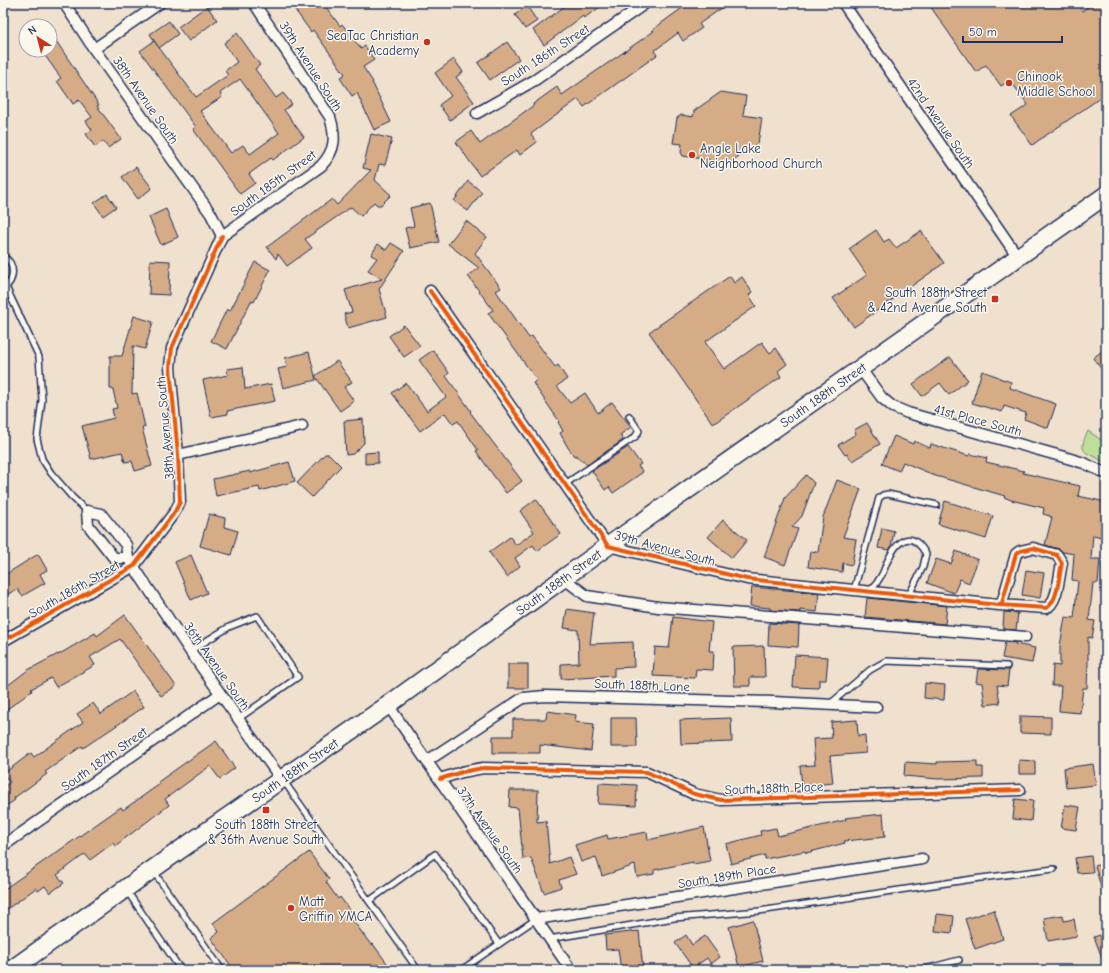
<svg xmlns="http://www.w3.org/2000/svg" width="1109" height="973" viewBox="0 0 1109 973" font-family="'Comic Neue',sans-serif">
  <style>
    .green { fill: #bedf98; stroke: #6c877b }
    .building { fill: #d6ac87; stroke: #1b2f5e; fill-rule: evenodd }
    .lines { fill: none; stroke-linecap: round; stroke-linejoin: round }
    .lane-casing { stroke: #1b2f5e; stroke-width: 8 }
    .street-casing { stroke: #1b2f5e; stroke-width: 13 }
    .primary-casing { stroke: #1b2f5e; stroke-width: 20 }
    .lane { stroke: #fbf7ec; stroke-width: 5 }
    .street { stroke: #fbf7ec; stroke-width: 10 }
    .primary { stroke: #fbf7ec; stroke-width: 17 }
    .cycleway-casing { stroke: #fbf7ec; stroke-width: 6 }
    .cycleway { stroke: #e8590c; stroke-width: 4 }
    .poi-dot { fill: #c8321e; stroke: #fbf7ec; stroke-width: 1.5 }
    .labels { text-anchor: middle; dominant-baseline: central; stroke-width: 3; stroke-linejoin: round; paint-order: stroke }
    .poi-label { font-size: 13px; fill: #1b2f5e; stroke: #fbf7ec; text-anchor: start }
    .street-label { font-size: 13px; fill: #1b2f5e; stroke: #fbf7ec }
  </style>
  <rect width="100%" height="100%" fill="#f0e0ce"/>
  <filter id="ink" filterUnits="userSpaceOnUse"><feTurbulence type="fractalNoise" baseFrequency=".025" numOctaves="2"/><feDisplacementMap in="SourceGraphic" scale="8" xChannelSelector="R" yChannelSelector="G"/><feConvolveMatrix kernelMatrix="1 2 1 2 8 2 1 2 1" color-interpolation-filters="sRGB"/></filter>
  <g filter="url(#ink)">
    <!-- green -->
    <path class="green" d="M1088,431L1106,443V464C1092,451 1074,458 1088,431Z"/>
    <!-- building -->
    <g class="building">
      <path d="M290,3H323L340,26L342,24L361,49L365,46L374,60L363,67L373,82H372L391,122L374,130L357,93L352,96L340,78L345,74L313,30L311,32Z"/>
      <path d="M569,3H606L584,18L583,16L544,45L533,30Z"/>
      <path d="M689,3H729L699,24L702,28L683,41L678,33L654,51L657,55L584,107L578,99L531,134L537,142L520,155L517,150L480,176L456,142L471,131L480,144L534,105L533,104L557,87L562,95L654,31L652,30Z"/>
      <path d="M928,3H1076L1082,11L1093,3H1106V89L1100,93L1103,96L1032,145L1011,116L1028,105L1010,80L1001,86L986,65L976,72Z"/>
      <path d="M207,6L217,20L189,41L178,27Z"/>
      <path d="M527,6L537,21L525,29L515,15Z"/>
      <path d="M169,21L178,34L159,48L150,34Z"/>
      <path d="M50,32L99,105L97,106L121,139L108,148L103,141L95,147L86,134L92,130L86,121L92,117L79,100L73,104L57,81L61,78L41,50H50Z"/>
      <path d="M237,33L260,65L255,69L276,98L283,93L292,104L284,110L304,137L273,160L271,158L249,174L255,183L240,194L193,129L196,127L140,51L154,41L196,97L228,75L225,71L237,62L224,43ZM240,79L279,133L250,154L243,145L231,153L200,111L222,97L220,93Z"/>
      <path d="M507,42L519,59L490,80L478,63Z"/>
      <path d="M454,59L463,72L456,77L474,102L450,120L439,105L451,96L435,73Z"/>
      <path d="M721,92L746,96L743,115L762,118L758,143L729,163L683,156L681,152L682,144L673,143L677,118L681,115L693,117L694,111Z"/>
      <path d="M371,134L392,139L385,165L379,164L375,180L391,195L381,205H377L374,202L361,216L351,207L305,239L312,248L287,266L278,254L276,259L267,247L332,199L337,205L371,170L363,168Z"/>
      <path d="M136,167L152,188L138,199L122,177Z"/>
      <path d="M468,181L482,192L468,211L454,201Z"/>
      <path d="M107,194L116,207L103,216L94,203Z"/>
      <path d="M430,203L439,242L410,248L405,228L414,226L410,208Z"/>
      <path d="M166,209L178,237L161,245L149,217Z"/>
      <path d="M466,221L487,237L475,253L501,288L496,291L529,338L532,336L555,367L558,365L567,379L557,386L570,403L585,393L598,413L612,402L631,427L620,435L623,440L587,465L583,460L581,461L576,455L574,456L567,446L560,433L563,431L558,422L559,421L533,383L537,380L488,313L493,310L468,276L479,268L448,244Z"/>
      <path d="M876,230L884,242L889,239L896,248L921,231L944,263L854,327L833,298L867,275L849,249Z"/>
      <path d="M391,243L404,251L379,289L387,317L348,328L344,314L352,312L345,290L382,279L368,270L377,258L371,255L378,244L386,250Z"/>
      <path d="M150,260L170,261L169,295L149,294Z"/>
      <path d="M255,262L270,270L254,302L251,301L227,349L211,341L227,309L230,311Z"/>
      <path d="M730,276L734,283L742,277L752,292L749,295L756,306L705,342L724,369L762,342L770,353L776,348L787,364L778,371L781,377L713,424L649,332Z"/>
      <path d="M134,316L153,322L145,349L133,346L132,394L137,393L145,427L142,428L152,466L135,471L132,461L125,462L122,452L91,459L82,426L114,418L112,409L117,408L113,389H110V356H122Z"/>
      <path d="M404,325L420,346L404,357L389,336Z"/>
      <path d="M1106,348V375L1093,358Z"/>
      <path d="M433,350L449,373L446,376L471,411L470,412L522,481L506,493L476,451L478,450L458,421L453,424L445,413L420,431L392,393L406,383L427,411L446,397L419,360Z"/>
      <path d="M309,352L316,380L283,388L278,369L287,367L285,358Z"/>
      <path d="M950,357L968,380L949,395L940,383L922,396L913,384Z"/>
      <path d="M337,361L352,382L344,387L354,401L340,411L315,376Z"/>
      <path d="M243,367L245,389L271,384L275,401L227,411L228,414L211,417L203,380L228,375L227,369Z"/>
      <path d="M982,371L999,377V378L1011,382L1010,388L1056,404L1048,428L1024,419L1026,413L1004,406L1002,412L972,403Z"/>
      <path d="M363,419L364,443L353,454L346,455L344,421Z"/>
      <path d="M867,423L880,444L852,461L847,454L845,455L838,445L856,434L854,430Z"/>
      <path d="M894,436L913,444L914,441L930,448L931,444L969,456L970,454L987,458L986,462L1024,471L1023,473L1080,486L1078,496L1106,502V538L1093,535L1091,559H1100L1098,583H1093L1089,620L1095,621L1092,638L1088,637V664L1087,688H1083L1080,713L1059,711L1061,686H1052L1053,665L1060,666V646L1065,617L1074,618L1078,581L1072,580L1074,554L1063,552L1059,549L1045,545L1052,517H1050V516L1043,514L1044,508L1011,500L1004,497L1005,496L929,474V473L903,462L899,471L882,464Z"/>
      <path d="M628,447L641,464L638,466L643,472L613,493L609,487L605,490L592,471Z"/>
      <path d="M378,452V463L365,464V453Z"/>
      <path d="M325,454H329L341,466L312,497L297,483Z"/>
      <path d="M289,462L295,481L260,491L259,487L216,496L213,479L250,471V473Z"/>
      <path d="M806,475L814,483L802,516L792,527L798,529L785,565L764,557L785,498Z"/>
      <path d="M837,480L861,489L843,537L856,539L852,565L843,563L842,572L808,567L810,551L818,552L823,517Z"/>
      <path d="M536,499L561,534L537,551L533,545L515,558L520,566L507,577L489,552L510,537L516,545L534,532L520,511Z"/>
      <path d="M945,501L993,516L986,539L938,524Z"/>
      <path d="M209,514L225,518L224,527L238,531L231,555L200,546Z"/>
      <path d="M723,520L747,540L732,558L708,537Z"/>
      <path d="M882,528L894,531L891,547L889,550L878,548Z"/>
      <path d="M956,551L978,560L969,583L960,579L954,593L927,583L936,559L951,564Z"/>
      <path d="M38,554L47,570L40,574L45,583L22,596L17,589L3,597V576Z"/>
      <path d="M191,555L207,593L191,600L175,562Z"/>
      <path d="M1026,570L1044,573L1040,598L1022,595Z"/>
      <path d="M752,587L819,593L817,612L800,610V612L770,610V608L750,606Z"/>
      <path d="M867,598L947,606L945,624L865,617Z"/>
      <path d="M567,609L594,613L590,644L633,642L634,667L614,668V676L561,679V664L579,663L578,630L564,628Z"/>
      <path d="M1004,612L1018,613L1016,630L1003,629Z"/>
      <path d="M125,615L176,686L161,696L120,639L90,657L95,665L56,687L51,678L31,689L32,691L3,712V689L28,670L58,654V655L95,633L97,636Z"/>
      <path d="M673,617L712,622L709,651H714L713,670L696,669L695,678L653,676L655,647L669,648Z"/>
      <path d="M769,623L799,625L798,647L768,645Z"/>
      <path d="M1005,642L1015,643V644L1035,648L1032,663L1002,658Z"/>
      <path d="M764,646L765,677H750V686H734L733,647Z"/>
      <path d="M795,655L828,657L826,680H819V688L793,687Z"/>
      <rect x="508" y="664" width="20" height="24"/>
      <path d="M978,669L1009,670L1007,686L997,685L1000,703L985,705L982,683L976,682Z"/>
      <path d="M925,683L945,685L944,700L924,698Z"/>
      <path d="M133,691L144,707L83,748L82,746L45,772L47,774L14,798L15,800L3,808V783L5,786L10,782L3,774L31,753L34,757L83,722L77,714L93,703L101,714Z"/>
      <path d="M547,711L576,715L575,722L594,724L591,751L540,745V753H493V736H513V719H546Z"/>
      <path d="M1020,716L1051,717V734L1020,733Z"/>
      <path d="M611,718H636L637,747H611Z"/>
      <path d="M731,718L732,742L681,744L680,720Z"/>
      <path d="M857,720L858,736L865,735L866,753L830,756L833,783L802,786L800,766L815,765L813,739L832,738L831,722Z"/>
      <path d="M216,741L235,768L220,779L210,766L165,799L169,805L115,846L113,843L90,860L85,854L57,875L64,883L50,893L45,886L38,891L36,888L3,912V890L121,807L123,810L160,784L158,782Z"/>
      <path d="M1019,760L1035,761V774H1019Z"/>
      <path d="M977,761V767H983V778L938,779L904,776L905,762L937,764V762Z"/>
      <path d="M1093,764L1096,785L1066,788L1064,768Z"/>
      <path d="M599,783L637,785L636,806L598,804Z"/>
      <path d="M510,790H538L537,822L546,821L550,864L569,857L576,874L559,880L561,887L544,893L531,858L523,859L518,808L509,807Z"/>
      <path d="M1015,799L1033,801L1031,821L1013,819Z"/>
      <path d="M1065,805L1080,807L1076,830L1061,828Z"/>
      <path d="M883,814L885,837L844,841L845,843L806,853L805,851L765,859V855L731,864L726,844L761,835L760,831L776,828L778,836L846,820L845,818Z"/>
      <path d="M704,827L710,861L693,864V862L654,870V874L637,877L635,865L602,876L596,857L581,862L575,845L607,835L608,839L647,832L648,840Z"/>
      <path d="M309,852L329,879L326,882L338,899L340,897L355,917L352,919L371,945L373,944L392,970H234L211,938L219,932L213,923Z"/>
      <path d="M1091,856L1093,872L1077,873L1075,858Z"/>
      <path d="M1106,862V894H1103L1095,866Z"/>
      <path d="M994,910L1003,939L975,949L965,919Z"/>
      <path d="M937,914L954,916L952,933L935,931Z"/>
      <path d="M1063,915L1064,921L1074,919L1077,936L1048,941L1044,918Z"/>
      <path d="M753,920L763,961L739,967L729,927Z"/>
      <path d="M639,931L643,970H621L618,949L606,950L605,935Z"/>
      <path d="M1106,933V965H1105L1094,937Z"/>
      <path d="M686,935L692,945L705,936L720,957L711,964L707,958L693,968L675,943Z"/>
    </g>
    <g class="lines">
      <!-- lane casing -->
      <g class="lane-casing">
        <g id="lane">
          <path d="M3,257C16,262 15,281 4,288"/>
          <path d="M6,287L39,357L42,400L37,439L42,459L51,473L72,497L87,511"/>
          <path d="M565,484L635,437L639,431L629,416"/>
          <path d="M854,590L879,498L883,495L888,494L937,505"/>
          <path d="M870,591C874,587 878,582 881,576C884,572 885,566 887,562C897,540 911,528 926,554L923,567L909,595"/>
          <path d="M190,651L229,627L257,616L298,677L238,719"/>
          <path d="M830,704L870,670L886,661L1007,666"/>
          <path d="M283,780L418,970"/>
          <path d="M154,872L222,970"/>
          <path d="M127,891L181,970"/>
          <path d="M369,901L435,854L499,944"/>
          <path d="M549,939L674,918L759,911L973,879L1054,869"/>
          <path d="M461,970L536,919"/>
          <path d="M921,970L959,960"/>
          <path d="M1070,970L1074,969"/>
        </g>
      </g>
      <!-- street casing -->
      <g class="street-casing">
        <g id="street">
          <path d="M64,3L94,49L211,214L222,236"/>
          <path d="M843,3L1018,257"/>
          <path d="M94,49L160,3"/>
          <path d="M477,113L535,80L646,3"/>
          <path d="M222,236L321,166C336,150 336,137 330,117L254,3"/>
          <path d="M430,291L608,546L747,579L999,605L1002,603L1016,554L1020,551L1033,548L1057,555L1062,563C1059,575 1058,603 1046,608L999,605"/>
          <path d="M860,368L882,398L893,407L908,413L1064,457L1084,463L1105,473"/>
          <path d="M178,455L302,426"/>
          <path d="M87,511L101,514L126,545L128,558H114L88,525Z"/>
          <path d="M128,558L190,651L281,779"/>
          <path d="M563,578L587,596L658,607L1025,637"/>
          <path d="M3,641L134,566L174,513L180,502L178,455L170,367L172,348L222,236"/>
          <path d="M388,705L571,970"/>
          <path d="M427,761L523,698L545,696L773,702L876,707"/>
          <path d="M440,779L462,772L483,768L647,772L694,794L721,800L1020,790"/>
          <path d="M3,846L220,694"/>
          <path d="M536,919L922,859"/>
        </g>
      </g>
      <!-- primary casing -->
      <g class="primary-casing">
        <g id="primary">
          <path id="s1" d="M11,970L177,852L388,705L608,546L1106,195"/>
        </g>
      </g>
      <!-- lane -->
      <use href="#lane" class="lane"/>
      <!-- street -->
      <use href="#street" class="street"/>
      <!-- primary -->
      <use href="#primary" class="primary"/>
      <!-- cycleway casing -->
      <g class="cycleway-casing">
        <g id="cycleway">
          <path d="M430,291L608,546L747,579L999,605L1002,603L1016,554L1020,551L1033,548L1057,555L1062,563C1059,575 1058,603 1046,608L999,605"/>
          <path d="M3,641L134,566L174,513L180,502L178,455L170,367L172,348L222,236"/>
          <path d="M440,779L462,772L483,768L647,772L694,794L721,800L1020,790"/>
        </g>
      </g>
      <!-- cycleway -->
      <use href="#cycleway" class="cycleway"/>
    </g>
  </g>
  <!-- markers -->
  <g class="poi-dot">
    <circle cx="427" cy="42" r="4"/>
    <circle cx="1009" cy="83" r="4"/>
    <circle cx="692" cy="155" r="4"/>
    <rect x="991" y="295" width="8" height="8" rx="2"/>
    <rect x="262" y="806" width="8" height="8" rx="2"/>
    <circle cx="291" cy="908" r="4"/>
  </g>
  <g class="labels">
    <!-- poi labels -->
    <g class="poi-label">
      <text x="419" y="35" text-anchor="end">SeaTac Christian<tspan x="419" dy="15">Academy</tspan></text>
      <text x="1017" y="76">Chinook<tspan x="1017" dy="15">Middle School</tspan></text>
      <text x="700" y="148">Angle Lake<tspan x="700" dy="15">Neighborhood Church</tspan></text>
      <text x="987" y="292" text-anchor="end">South 188th Street<tspan x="987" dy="15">&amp; 42nd Avenue South</tspan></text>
      <text x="266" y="824" text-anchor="middle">South 188th Street<tspan x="266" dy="15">&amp; 36th Avenue South</tspan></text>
      <text x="299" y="901">Matt<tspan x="299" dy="15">Griffin YMCA</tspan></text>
    </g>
    <!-- street labels -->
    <g class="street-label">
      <text transform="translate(545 55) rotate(-33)">South 186th Street</text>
      <text transform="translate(311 66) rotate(57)">39th Avenue South</text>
      <text transform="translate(146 100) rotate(55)">38th Avenue South</text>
      <text transform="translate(941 123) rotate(55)">42nd Avenue South</text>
      <text transform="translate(273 183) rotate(-36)">South 185th Street</text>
      <text stroke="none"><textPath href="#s1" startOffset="995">South 188th Street</textPath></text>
      <text transform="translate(978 420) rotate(15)">41st Place South</text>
      <text transform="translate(165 428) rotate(-95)">38th Avenue South</text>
      <text transform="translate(665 548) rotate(15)">39th Avenue South</text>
      <text stroke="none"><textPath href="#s1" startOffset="671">South 188th Street</textPath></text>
      <text transform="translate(74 589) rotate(-30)">South 186th Street</text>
      <text transform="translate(217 666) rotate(55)">36th Avenue South</text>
      <text transform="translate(642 685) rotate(2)">South 188th Lane</text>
      <text transform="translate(104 759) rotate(-35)">South 187th Street</text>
      <text stroke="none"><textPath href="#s1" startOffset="347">South 188th Street</textPath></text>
      <text transform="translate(774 788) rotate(-2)">South 188th Place</text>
      <text transform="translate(490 830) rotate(55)">37th Avenue South</text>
      <text transform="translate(727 876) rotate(-9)">South 189th Place</text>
    </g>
  </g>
  <!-- margin -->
  <rect width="1109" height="973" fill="none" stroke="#fbf7ec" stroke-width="16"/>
  <rect x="8" y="8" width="1093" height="957" fill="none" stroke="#1b2f5e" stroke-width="1.5" filter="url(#ink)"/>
  <!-- north arrow -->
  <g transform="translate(38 38) rotate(324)"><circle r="19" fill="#fbf7ec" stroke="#a1a7b3"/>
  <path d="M0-3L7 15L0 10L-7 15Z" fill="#c8321e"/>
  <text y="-6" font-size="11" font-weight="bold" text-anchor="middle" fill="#1b2f5e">N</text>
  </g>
  <!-- scale -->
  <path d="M963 36v6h99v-6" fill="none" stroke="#1b2f5e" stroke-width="2"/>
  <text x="969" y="36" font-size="12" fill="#1b2f5e" stroke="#fbf7ec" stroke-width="3" paint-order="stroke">50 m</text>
</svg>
